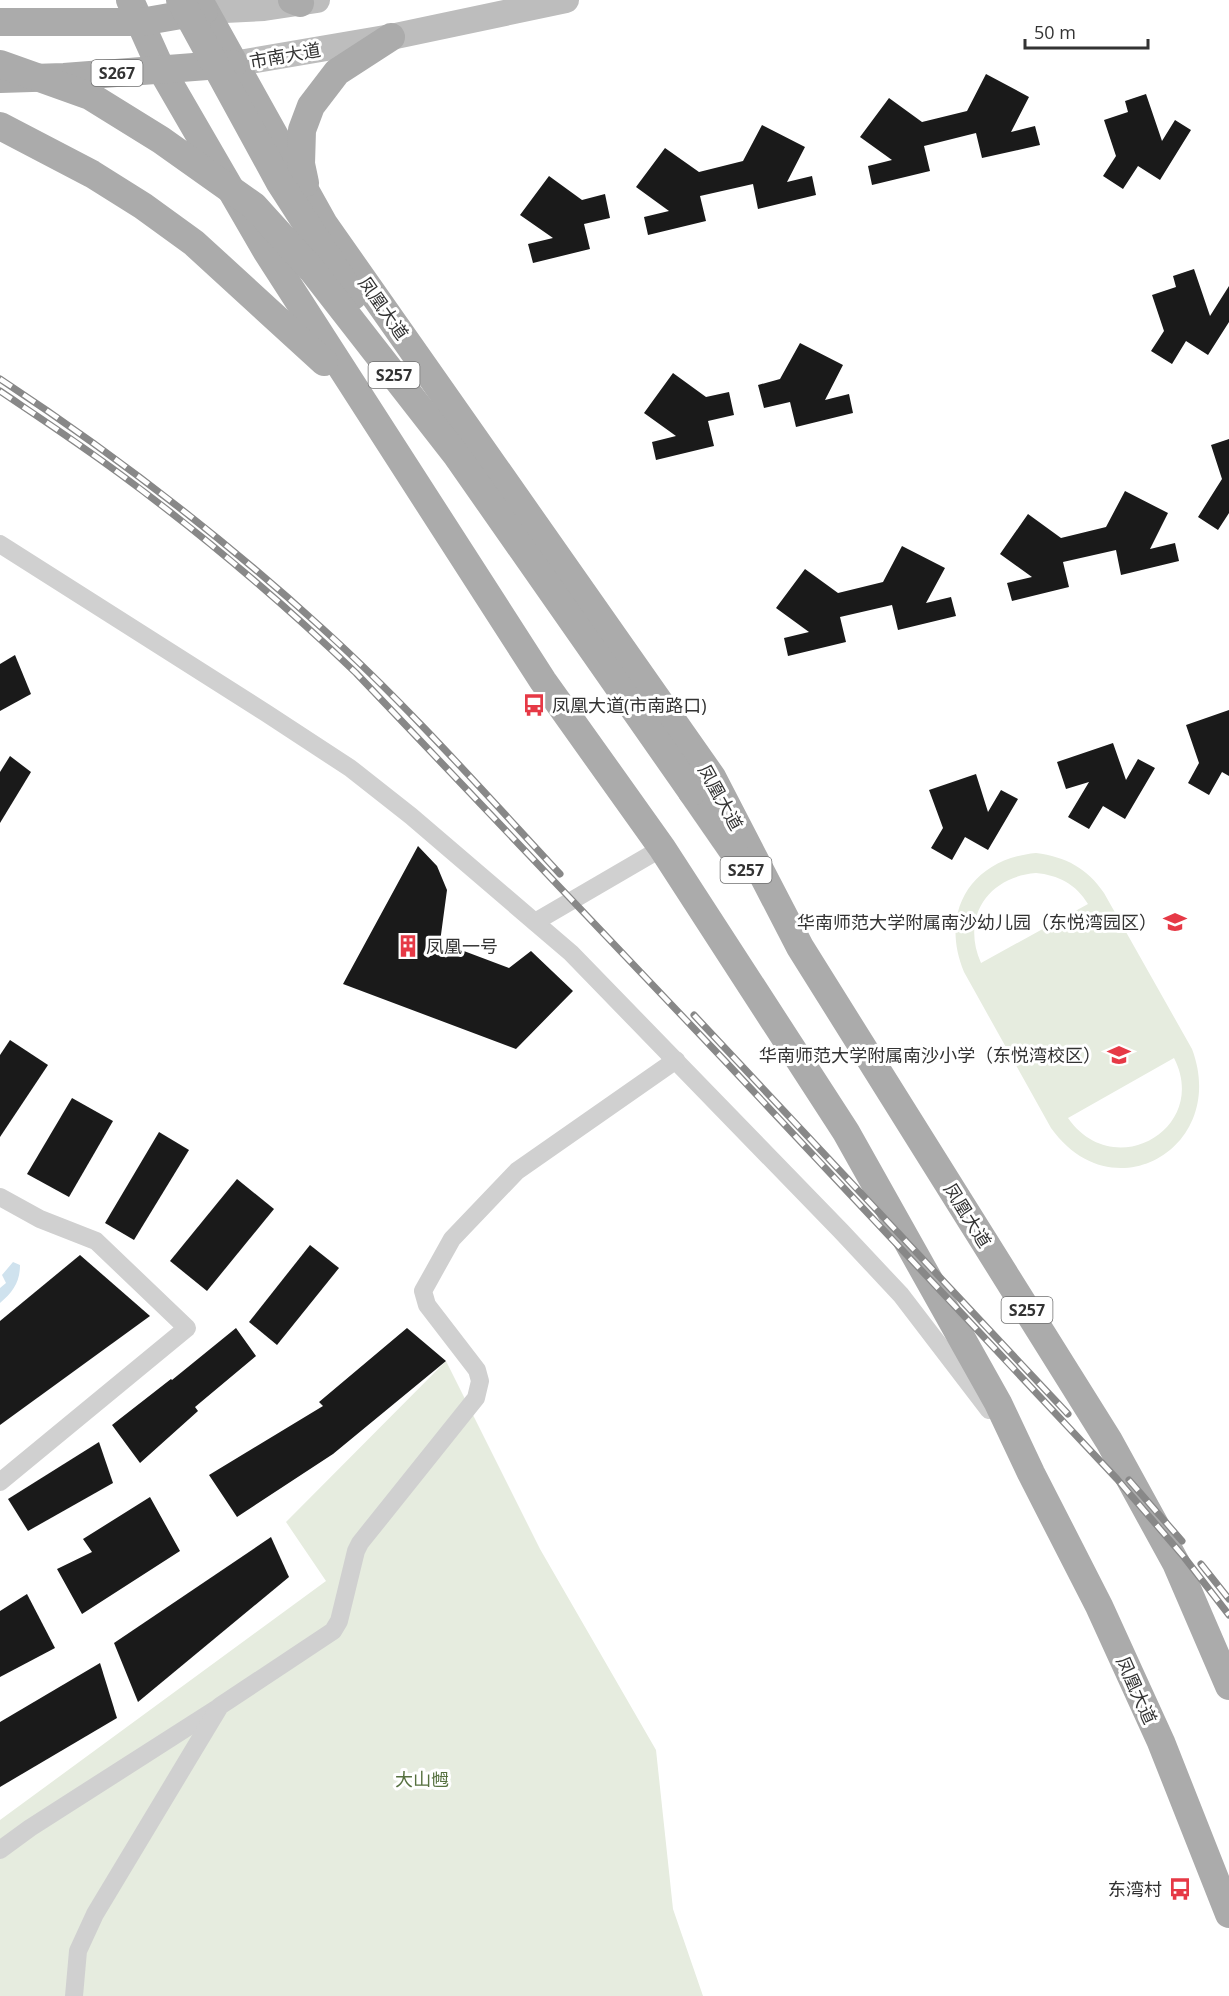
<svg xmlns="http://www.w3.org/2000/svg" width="1229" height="1996" viewBox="0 0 1229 1996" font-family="'Open Sans','Noto Sans SC',sans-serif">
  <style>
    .green { fill: #e6ecdf; fill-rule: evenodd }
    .water { fill: #cfe2ee }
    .building { fill: #1a1a1a }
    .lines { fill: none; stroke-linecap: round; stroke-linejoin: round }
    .minor { stroke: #d0d0d0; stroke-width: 18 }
    .secondary { stroke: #bdbdbd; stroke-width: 26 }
    .primary { stroke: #ababab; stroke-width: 28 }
    .rail-casing { stroke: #888; stroke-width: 7 }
    .rail { stroke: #fff; stroke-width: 4.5; stroke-dasharray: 14; stroke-linecap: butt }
    .primary-bridge { stroke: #ababab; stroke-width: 28 }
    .labels { text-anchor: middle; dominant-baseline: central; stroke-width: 6; stroke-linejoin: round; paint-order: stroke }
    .shield { fill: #fff; stroke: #707070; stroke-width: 1.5 }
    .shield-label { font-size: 16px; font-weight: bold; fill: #333 }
    .street-label { font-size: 18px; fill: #333; stroke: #fff }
    .poi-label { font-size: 18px; fill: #333; stroke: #fff; text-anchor: end }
    .park-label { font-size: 18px; fill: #56703f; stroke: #fff }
  </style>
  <rect width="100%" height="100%" fill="#fff"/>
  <!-- green -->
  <g class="green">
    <path d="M1036,853C1066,857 1087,868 1104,893L1192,1049C1229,1147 1113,1215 1051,1128L964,972C939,912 971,859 1036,853ZM1036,873C1058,875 1076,884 1088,904L981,963C961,918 987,877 1036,873ZM1174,1058C1210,1128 1114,1184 1068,1118Z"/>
    <path d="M446,1361L540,1549L656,1750L673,1909L703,1996H0V1820L326,1581L286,1522Z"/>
  </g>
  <!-- water -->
  <path class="water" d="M13,1262L20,1265C20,1282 13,1292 0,1303V1288L6,1283L2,1275Z"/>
  <!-- building -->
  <g class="building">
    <path d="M986,74L1029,97L1011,132L1035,126L1040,145L982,158L976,133L924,146L930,171L872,185L868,166L892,160L860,137L889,98L922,122L967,111Z"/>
    <path d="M1146,94L1162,141L1175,120L1191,130L1160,180L1138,166L1123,189L1103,176L1116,156L1104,120L1128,112L1125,101Z"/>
    <path d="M762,125L805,147L787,182L812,176L816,195L758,209L753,184L700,196L706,221L648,235L644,217L669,211L636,187L665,148L699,172L743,161Z"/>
    <path d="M549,176L582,200L605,194L610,218L584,224L590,249L533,263L528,244L553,238L520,215Z"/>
    <path d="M1194,269L1210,316L1229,286V322L1208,355L1186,341L1172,364L1151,351L1164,331L1152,295L1176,287L1173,276Z"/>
    <path d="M800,343L843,365L825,400L849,394L853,413L796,427L790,402L764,408L758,385L780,379Z"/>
    <path d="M673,373L706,397L729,392L734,415L708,421L714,446L656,460L652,442L676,436L644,413Z"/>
    <path d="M1229,439V513L1218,530L1198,517L1222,479L1211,445Z"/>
    <path d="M1125,491L1168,513L1150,549L1175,543L1179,561L1121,575L1116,550L1063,562L1069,587L1012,601L1007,583L1032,577L1000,554L1028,514L1061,538L1106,527Z"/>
    <path d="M902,546L945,568L926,603L951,597L956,616L898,630L892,605L840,617L846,642L788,656L784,638L809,632L776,608L805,569L838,593L883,582Z"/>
    <path d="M15,655L31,694L0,711V664Z"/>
    <path d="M1229,710V776L1222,772L1209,795L1188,783L1199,763L1186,725Z"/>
    <path d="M1113,743L1126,780L1138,759L1155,768L1125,819L1103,806L1089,829L1068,817L1089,782L1066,789L1057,762Z"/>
    <path d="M10,756L31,772L0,823V772Z"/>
    <path d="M976,774L988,812L1001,790L1018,799L988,850L965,837L952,860L931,848L943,828L929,790Z"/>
    <path d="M418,846L437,866L447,890L440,942L509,968L531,951L573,991L516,1049L343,984Z"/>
    <path d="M10,1040L48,1065L0,1137V1055Z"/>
    <path d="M72,1098L113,1121L69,1197L27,1174Z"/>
    <path d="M159,1132L189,1150L134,1240L105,1223Z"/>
    <path d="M237,1179L274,1209L207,1291L170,1261Z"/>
    <path d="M310,1245L339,1268L277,1345L249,1322Z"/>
    <path d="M80,1255L150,1316L0,1425V1321Z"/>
    <path d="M236,1328L256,1356L195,1407L198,1411L140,1463L112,1425L171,1379L172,1380Z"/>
    <path d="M407,1328L446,1361L333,1454L237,1517L209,1475L323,1406L319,1402Z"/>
    <path d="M99,1442L113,1483L28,1531L8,1499Z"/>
    <path d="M150,1497L180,1551L82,1614L57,1569L92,1552L83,1539Z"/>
    <path d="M271,1537L289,1577L138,1702L114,1643Z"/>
    <path d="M27,1594L55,1648L0,1677V1611Z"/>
    <path d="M100,1663L117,1718L0,1787V1722Z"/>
  </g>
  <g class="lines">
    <!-- minor -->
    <g class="minor">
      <path d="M0,544L266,713L350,768L411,816L571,953L841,1231L901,1295L989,1410"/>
      <path d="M535,922L662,848"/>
      <path d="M0,1197L40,1219L96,1241L187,1328L0,1482"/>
      <path d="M0,1850L30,1828L216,1709"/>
      <path d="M74,1996L78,1951L95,1914L220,1706L333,1631L339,1621L356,1551L360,1543L476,1398L480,1381L477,1370L427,1305L423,1291L452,1239L517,1171L676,1060"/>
    </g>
    <!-- secondary -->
    <g class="secondary">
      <path d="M204,11L264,8L317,0"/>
      <path d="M233,64L391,37L566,0"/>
    </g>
    <!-- primary -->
    <g class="primary">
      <path d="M130,0L161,69L267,252L543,681L662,848L846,1132L998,1403L1031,1473L1099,1606L1161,1742L1229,1914"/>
      <path d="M199,0L324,224L712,777L800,947L1109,1441L1176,1563L1229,1686"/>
      <path d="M292,0L300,3"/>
      <path d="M0,22H141L204,11"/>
      <path d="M0,79L64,77L233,64"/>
      <path d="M0,126L92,174L143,206L194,243L324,362"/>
      <path d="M305,183L301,164L302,130L311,106L337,72L391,37"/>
      <path d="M692,792L737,857"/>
    </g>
    <!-- rail casing -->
    <g class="rail-casing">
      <g id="rail">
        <path d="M0,379C114,454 222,537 323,629C407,705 483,791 560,874"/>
        <path d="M0,391C40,418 81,445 120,474C203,535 282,602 356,673L724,1060L1117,1479L1184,1557L1229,1615"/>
        <path d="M694,1015L1068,1414"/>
        <path d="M1129,1480L1182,1541"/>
        <path d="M1201,1564L1229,1599"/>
      </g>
    </g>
    <!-- rail -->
    <use href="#rail" class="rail"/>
    <!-- primary-bridge -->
    <g class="primary-bridge">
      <path d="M180,0L280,183L353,296"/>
      <path d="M0,64L90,96L161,140L254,206L312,270L457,456L692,792"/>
    </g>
  </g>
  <!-- icons -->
  <defs>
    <g id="bus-bare" transform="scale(1.8)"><path d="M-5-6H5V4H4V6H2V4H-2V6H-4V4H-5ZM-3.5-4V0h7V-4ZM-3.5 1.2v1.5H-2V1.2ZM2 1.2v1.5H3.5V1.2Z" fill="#e63946" stroke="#fff" stroke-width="2.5" paint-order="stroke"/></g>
    <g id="school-bare" transform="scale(1.8)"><path d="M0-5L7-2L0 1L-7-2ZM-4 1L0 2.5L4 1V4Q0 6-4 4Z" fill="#e63946" stroke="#fff" stroke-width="2.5" paint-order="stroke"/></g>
    <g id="building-bare" transform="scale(1.8)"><path d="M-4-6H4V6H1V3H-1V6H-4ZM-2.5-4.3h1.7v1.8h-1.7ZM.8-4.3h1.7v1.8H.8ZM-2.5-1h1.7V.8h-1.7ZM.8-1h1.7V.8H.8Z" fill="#e63946" stroke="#fff" stroke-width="2.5" paint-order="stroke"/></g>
  </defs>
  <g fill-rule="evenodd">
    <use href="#bus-bare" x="534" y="705"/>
    <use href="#school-bare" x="1175" y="922"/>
    <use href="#building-bare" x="408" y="946"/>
    <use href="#school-bare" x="1119" y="1055"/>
    <use href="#bus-bare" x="1180" y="1889"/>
  </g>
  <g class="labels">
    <!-- shield labels -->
    <g class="shield">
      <rect x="91.5" y="60" width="51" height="26" rx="4.5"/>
      <rect x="368.5" y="362" width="51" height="26" rx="4.5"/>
      <rect x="720.5" y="857" width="51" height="26" rx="4.5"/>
      <rect x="1001.5" y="1297" width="51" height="26" rx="4.5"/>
    </g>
    <g class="shield-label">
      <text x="117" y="73">S267</text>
      <text x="394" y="375">S257</text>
      <text x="746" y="870">S257</text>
      <text x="1027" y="1310">S257</text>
    </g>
    <!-- street labels -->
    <g class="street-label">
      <text transform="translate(285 55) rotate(-10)">市南大道</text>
      <text transform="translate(384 308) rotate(55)">凤凰大道</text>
      <text transform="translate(721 797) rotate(61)">凤凰大道</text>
      <text transform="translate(968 1215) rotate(58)">凤凰大道</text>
      <text transform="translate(1137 1690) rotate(66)">凤凰大道</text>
    </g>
    <!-- poi labels -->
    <g class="poi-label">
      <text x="552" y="705" text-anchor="start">凤凰大道(市南路口)</text>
      <text x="1157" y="922">华南师范大学附属南沙幼儿园（东悦湾园区）</text>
      <text x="426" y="946" text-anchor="start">凤凰一号</text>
      <text x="1101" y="1055">华南师范大学附属南沙小学（东悦湾校区）</text>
      <text x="1162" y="1889">东湾村</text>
    </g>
    <!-- park labels -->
    <g class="park-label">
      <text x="422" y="1779">大山乸</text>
    </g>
  </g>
  <!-- scale -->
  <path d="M1025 39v9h123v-9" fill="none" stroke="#333333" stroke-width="3"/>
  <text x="1034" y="39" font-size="18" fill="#333333" stroke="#ffffff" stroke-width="4.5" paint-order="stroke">50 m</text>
</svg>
